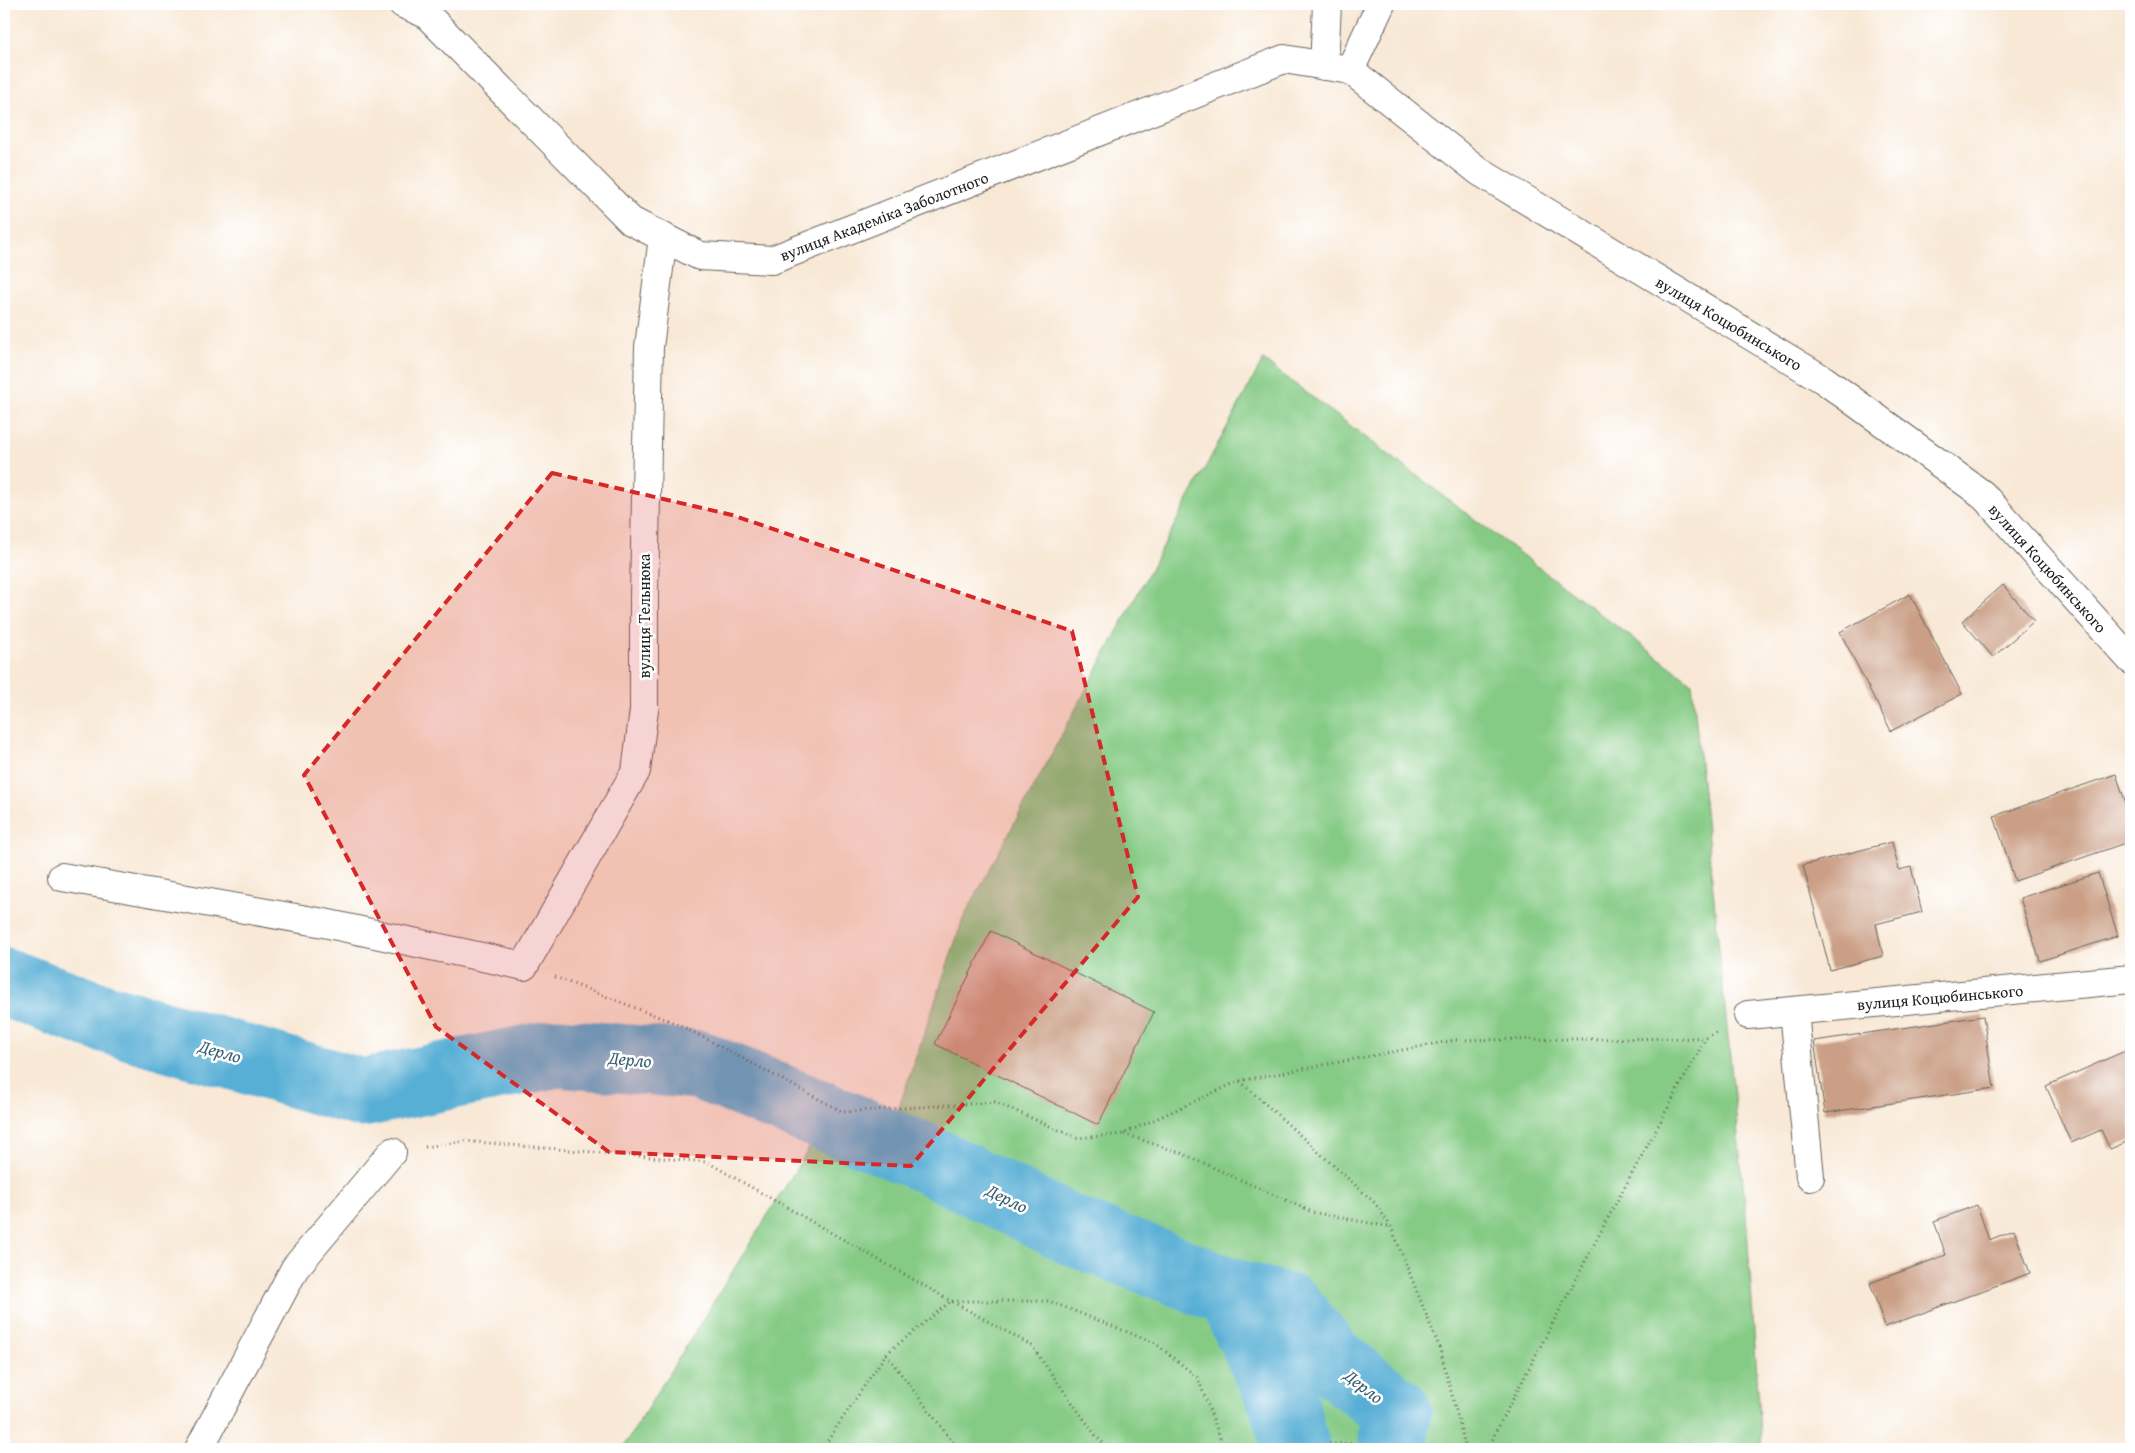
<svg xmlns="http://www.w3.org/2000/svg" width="2135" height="1453" viewBox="0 0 2135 1453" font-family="'Gentium Book Plus',serif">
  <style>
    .green { fill: #85cb85; stroke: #507450 }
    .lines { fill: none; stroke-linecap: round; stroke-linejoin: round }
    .river { stroke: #59afd5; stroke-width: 69 }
    .building { fill: #ca9f85 }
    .minor-casing { stroke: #69635d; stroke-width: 30 }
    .path { stroke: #69635d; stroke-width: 3; stroke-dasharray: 1 4; stroke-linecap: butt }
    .minor { stroke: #fff; stroke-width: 28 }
    .marked { fill: #d62828; fill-opacity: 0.2; stroke: #d62828; stroke-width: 4; stroke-dasharray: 10 6; stroke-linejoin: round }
    .labels { text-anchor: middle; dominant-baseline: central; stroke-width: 5; stroke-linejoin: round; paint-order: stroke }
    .street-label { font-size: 16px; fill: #1c1c1c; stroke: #fff }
    .water-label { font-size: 18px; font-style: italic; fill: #375e6f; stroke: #fff }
  </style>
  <rect width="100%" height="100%" fill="#fff"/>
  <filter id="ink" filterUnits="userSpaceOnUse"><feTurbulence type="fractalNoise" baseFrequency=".02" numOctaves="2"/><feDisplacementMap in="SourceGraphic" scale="10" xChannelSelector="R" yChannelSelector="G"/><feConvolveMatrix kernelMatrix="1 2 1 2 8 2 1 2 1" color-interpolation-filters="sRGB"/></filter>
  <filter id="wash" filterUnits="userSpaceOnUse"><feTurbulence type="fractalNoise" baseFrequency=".0096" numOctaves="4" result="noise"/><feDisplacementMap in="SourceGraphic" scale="20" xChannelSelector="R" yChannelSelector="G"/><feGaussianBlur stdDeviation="1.12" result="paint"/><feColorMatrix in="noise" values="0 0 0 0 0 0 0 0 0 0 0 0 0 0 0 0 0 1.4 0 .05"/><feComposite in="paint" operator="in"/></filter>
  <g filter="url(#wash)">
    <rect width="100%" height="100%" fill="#f8e8d5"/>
    <!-- green -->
    <path class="green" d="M1263,360L1692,683L1746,1214L1762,1449H622L820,1131H891L963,919Z"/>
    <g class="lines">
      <!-- river -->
      <g class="river">
        <path d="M4,982L94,1015L362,1093L558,1053L699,1065L925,1158L1071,1230L1230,1292L1290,1309L1330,1359L1397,1411L1392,1449"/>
        <path d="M1230,1292L1284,1404L1296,1449"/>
      </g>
    </g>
    <g id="blocks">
      <!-- building -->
      <g class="building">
        <path d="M2003,585L2034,621L1993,657L1962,621Z"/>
        <path d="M1910,594L1962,694L1891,731L1840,632Z"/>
        <path d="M2116,774L2131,818V841L2015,881L1994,816Z"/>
        <path d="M1892,842L1899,870L1911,867L1922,912L1876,924L1883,956L1830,970L1803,865Z"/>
        <path d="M2098,873L2118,936L2040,961L2020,898Z"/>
        <path d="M991,931L1154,1012L1098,1125L935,1044Z"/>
        <path d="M1983,1016L1994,1088L1825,1113L1814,1041Z"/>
        <path d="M2127,1050L2131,1060V1140L2110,1149L2101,1130L2071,1143L2046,1086Z"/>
        <path d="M1977,1205L1989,1240L2014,1230L2030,1273L1885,1327L1870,1283L1946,1255L1934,1221Z"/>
      </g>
    </g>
  </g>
  <g filter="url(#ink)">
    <use href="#blocks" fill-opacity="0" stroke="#69635d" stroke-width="1"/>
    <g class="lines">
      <!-- minor casing -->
      <g class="minor-casing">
        <g id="minor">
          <path d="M403,4L426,14L631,221L700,256L772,260L1284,59L1350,70L1480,172L1824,380L1982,494L2131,660"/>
          <path d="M1324,66L1327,4"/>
          <path d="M1350,70L1381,4"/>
          <path d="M62,877L324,923L524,966L636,771L644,710V596L649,347L663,237"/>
          <path d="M1794,1011L1810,1177"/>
          <path d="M1748,1015L2131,979"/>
          <path d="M199,1449L295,1268L392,1152"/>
        </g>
      </g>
      <!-- path -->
      <g class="path">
        <path d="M555,977L680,1025L843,1112L995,1102L1077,1138L1123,1134L1239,1081L1455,1040L1706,1038"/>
        <path d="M1240,1081L1375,1203L1391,1227L1440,1349L1466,1449"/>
        <path d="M1124,1134L1181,1153L1312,1212L1390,1227"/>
        <path d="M425,1147L465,1141L707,1162L951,1301H1049L1155,1343L1198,1378L1224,1449"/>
        <path d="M886,1354L958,1449"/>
        <path d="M822,1449L886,1354L951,1301L1031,1345L1096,1436L1109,1449"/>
        <path d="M1305,1449C1336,1439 1372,1445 1404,1449"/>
        <path d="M1489,1449L1495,1433L1610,1214L1706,1038L1719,1031"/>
      </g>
      <!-- minor -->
      <use href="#minor" class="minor"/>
    </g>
  </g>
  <!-- marked area -->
  <path class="marked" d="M552,473L732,515L1072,631L1138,897L911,1166L609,1152L436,1027L304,775Z"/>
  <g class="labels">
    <!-- street labels -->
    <g class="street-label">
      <text transform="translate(884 216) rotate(-21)">вулиця Академіка Заболотного</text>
      <text transform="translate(1729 323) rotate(31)">вулиця Коцюбинського</text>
      <text transform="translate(2048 568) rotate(48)">вулиця Коцюбинського</text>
      <text transform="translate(644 616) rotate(-90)">вулиця Тельнюка</text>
      <text transform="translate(1940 997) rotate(-5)">вулиця Коцюбинського</text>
    </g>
    <!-- water labels -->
    <g class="water-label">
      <text transform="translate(220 1051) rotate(16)">Дерло</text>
      <text transform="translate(630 1059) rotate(5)">Дерло</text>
      <text transform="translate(1007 1198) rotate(26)">Дерло</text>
      <text transform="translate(1364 1386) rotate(38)">Дерло</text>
    </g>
  </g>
  <!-- margin -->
  <rect width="2135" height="1453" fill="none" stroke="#fff" stroke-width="20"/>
</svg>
